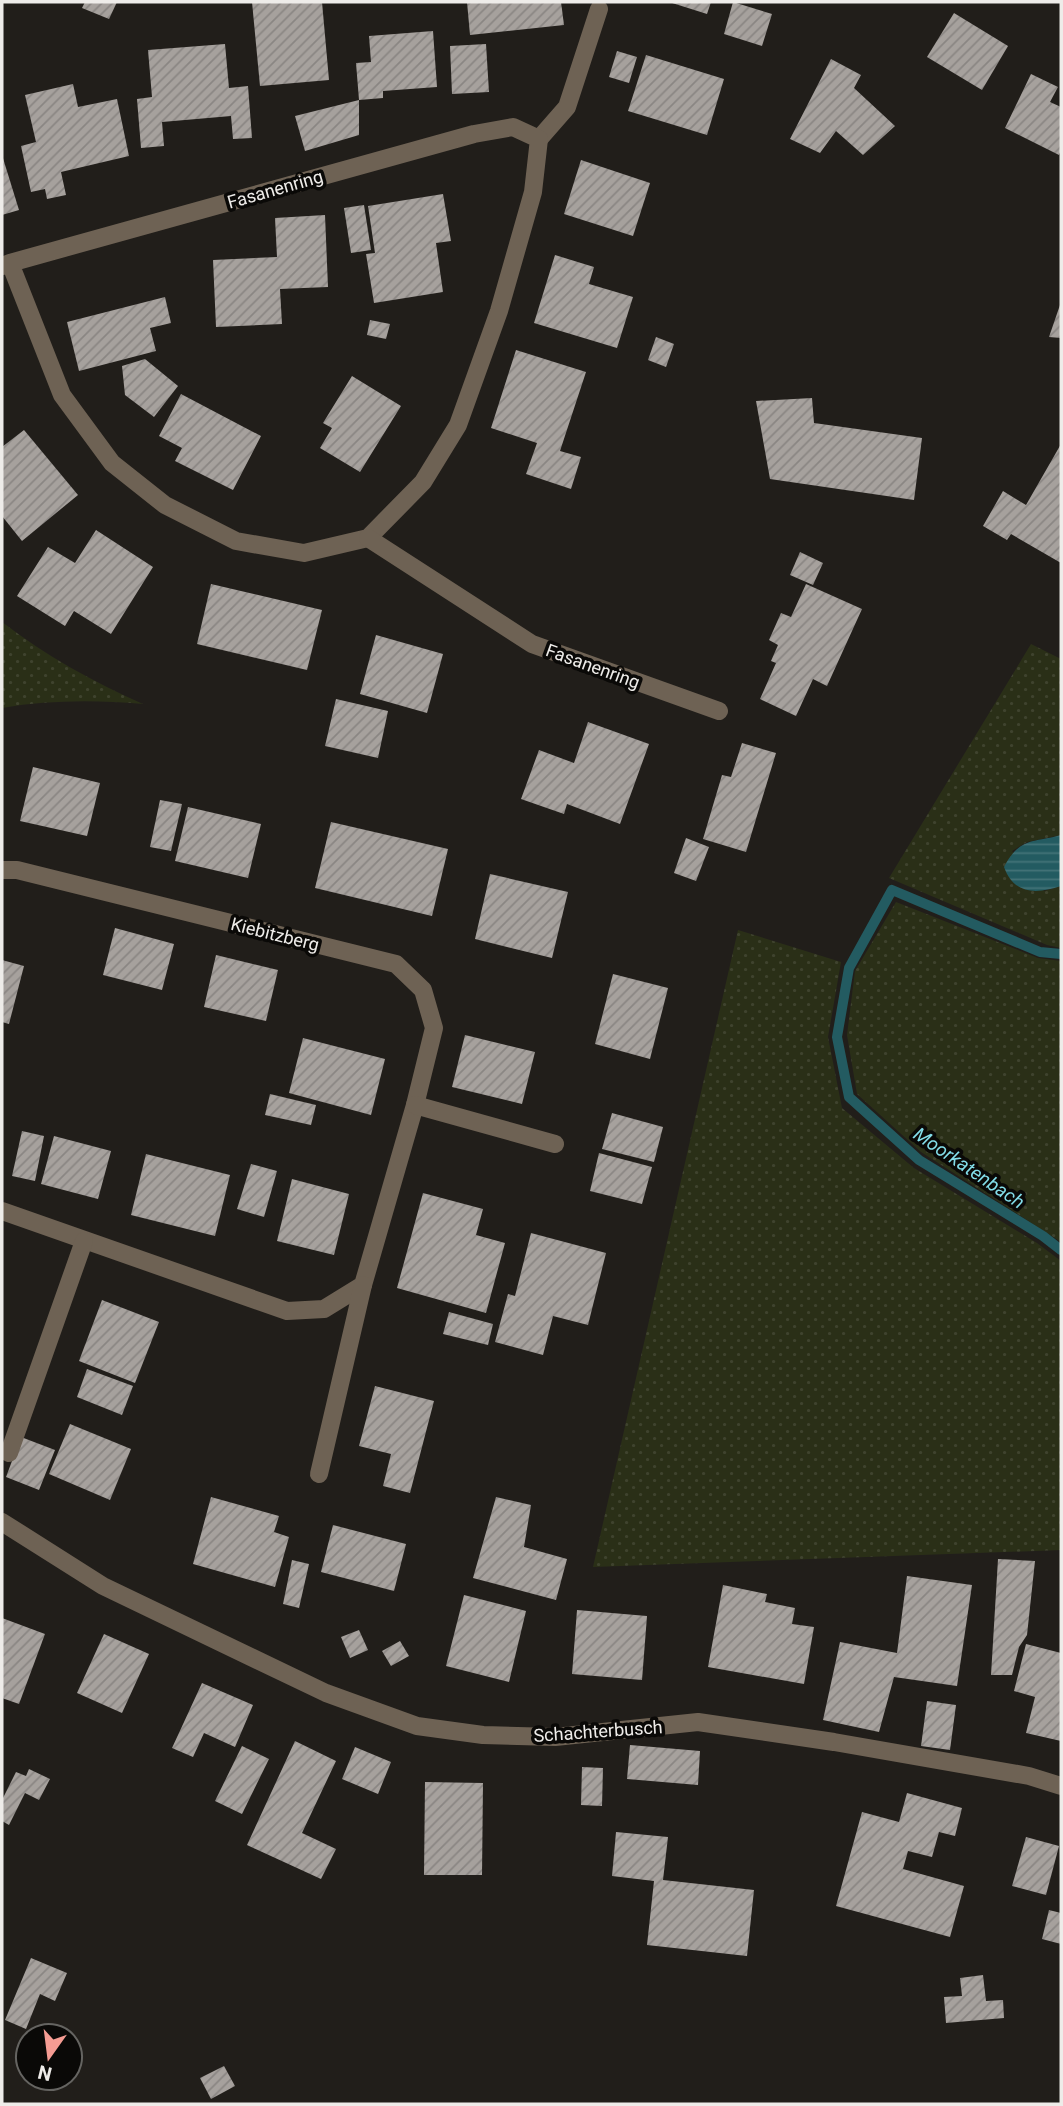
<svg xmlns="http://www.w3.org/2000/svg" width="1063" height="2106" viewBox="0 0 1063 2106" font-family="Roboto,sans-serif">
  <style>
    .grass { fill: url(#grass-dots) }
    .water { fill: url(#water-rules) }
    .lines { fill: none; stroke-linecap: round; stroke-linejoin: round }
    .stream { stroke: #235b61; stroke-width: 10 }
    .building { fill: url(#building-hatch) }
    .minor { stroke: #6e6254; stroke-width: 18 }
    .labels { text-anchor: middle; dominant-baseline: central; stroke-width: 7; stroke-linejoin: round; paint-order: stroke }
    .street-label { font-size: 18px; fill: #eeece9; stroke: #0a0907 }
    .water-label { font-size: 19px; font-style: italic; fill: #83dde9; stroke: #0a0907 }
  </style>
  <defs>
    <pattern id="grass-dots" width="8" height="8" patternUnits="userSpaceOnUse" patternTransform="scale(1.75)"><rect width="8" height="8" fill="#2a2f17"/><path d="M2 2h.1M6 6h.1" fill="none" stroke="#3f432e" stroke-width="1.8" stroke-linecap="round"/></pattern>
    <pattern id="water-rules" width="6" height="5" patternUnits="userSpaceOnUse" patternTransform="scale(1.75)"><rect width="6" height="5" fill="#235b61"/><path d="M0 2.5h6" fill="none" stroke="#437378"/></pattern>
    <pattern id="building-hatch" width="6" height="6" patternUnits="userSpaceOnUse" patternTransform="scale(1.75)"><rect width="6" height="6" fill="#a6a19d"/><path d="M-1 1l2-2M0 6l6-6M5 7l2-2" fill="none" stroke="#8a8683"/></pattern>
  </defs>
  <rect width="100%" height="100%" fill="#211e1a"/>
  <!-- grass -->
  <g class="grass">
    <path d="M2,622C45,655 93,682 143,704C95,700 49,700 2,708Z"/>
    <path d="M1031,644L1061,659V835L1027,842L1012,851L1044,891L1061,886V948L1047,945L889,878Z"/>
    <path d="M896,902L1038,958L1061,961V1242L921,1152L857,1094L847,1035L855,971Z"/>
    <path d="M738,930L841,962L828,1037L842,1108L914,1168L1037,1243L1061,1261V1550L593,1567Z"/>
  </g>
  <!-- water -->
  <path class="water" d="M1061,835V886C1037,894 1014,895 1004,867C1020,837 1032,843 1061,835Z"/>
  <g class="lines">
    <!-- stream -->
    <path class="stream" d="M1061,954L1040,952L892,890L849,968L837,1037L849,1097L919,1160L1043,1236L1061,1250"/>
  </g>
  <!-- building -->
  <g class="building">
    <path d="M85,2H117L109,19L82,8Z"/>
    <path d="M252,2H322L329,80L260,86Z"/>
    <path d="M467,2H561L564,25L470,35Z"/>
    <path d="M669,2H711L707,14Z"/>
    <path d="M733,2L772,14L762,46L724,34Z"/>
    <path d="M954,13L1008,46L982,90L927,57Z"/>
    <path d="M433,31L437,87L383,91V98L359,100V135L305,151L295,116L359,100L356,63L371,62L369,36Z"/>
    <path d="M225,44L229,88L248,86L252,138L233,139L231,116L162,122L164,146L141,148L137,99L152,97L148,50Z"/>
    <path d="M486,44L489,92L452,94L450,46Z"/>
    <path d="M617,51L637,57L629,83L609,77Z"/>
    <path d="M646,55L724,79L707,135L628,111Z"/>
    <path d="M831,59L861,75L854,88L895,126L863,155L836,131L820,153L790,139Z"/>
    <path d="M1031,74L1058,87L1050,102L1061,107V150L1059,155L1005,128Z"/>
    <path d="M73,84L78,107L117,99L129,156L61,172L66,195L47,199L45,189L31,192L21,146L36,142L25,95Z"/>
    <path d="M2,155L19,210L2,215Z"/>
    <path d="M581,160L650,183L633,236L564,214Z"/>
    <path d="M443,194L451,241L436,243L443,292L374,303L366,254L375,253L368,206Z"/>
    <path d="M364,205L371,250L351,253L344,208Z"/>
    <path d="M325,215L328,287L280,289L282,324L216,327L213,260L277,257L275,218Z"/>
    <path d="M555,255L594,267L589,284L633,297L617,348L534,323Z"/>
    <path d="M165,297L171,323L150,328L156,351L79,371L67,322Z"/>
    <path d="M1061,302V338L1049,337Z"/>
    <path d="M370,320L390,324L386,339L367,335Z"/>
    <path d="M656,337L674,344L666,367L648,360Z"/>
    <path d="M516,350L586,372L560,451L581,457L571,489L526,474L537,443L491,428Z"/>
    <path d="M145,359L178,386L154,417L125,395L122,366Z"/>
    <path d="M352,376L401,406L360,472L320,448L332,428L323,423Z"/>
    <path d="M181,394L261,436L233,490L175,461L182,448L159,436Z"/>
    <path d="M812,398L814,423L922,438L914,500L770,479L756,401Z"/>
    <path d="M24,430L78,495L22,541L2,516V447Z"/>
    <path d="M1061,444V563L1011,534L1007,540L983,526L1003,491L1026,505Z"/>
    <path d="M96,530L153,567L111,634L74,611L65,626L17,596L48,547L75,563Z"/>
    <path d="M800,552L823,563L813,585L790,575Z"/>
    <path d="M211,584L322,610L307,670L197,644Z"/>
    <path d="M806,584L862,609L827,686L813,679L796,716L760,699L776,663L771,661L778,645L769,640L781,613L791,617Z"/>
    <path d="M376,635L443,654L427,713L360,694Z"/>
    <path d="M336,699L388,711L378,758L325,746Z"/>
    <path d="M588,722L649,744L620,824L567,804L564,814L521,799L539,750L574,763Z"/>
    <path d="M742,743L776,753L746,852L703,839L722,775L731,777Z"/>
    <path d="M33,767L100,783L87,836L20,821Z"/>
    <path d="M160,800L182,804L171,851L150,847Z"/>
    <path d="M188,807L261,824L248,878L175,861Z"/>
    <path d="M331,822L448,849L432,916L315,888Z"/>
    <path d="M686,838L709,847L696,881L674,873Z"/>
    <path d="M490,874L568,892L552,958L475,939Z"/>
    <path d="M115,928L174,944L162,990L103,975Z"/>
    <path d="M216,955L278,970L266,1021L204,1007Z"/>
    <path d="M2,960L24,966L9,1024L2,1022Z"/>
    <path d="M613,974L668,988L650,1059L595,1044Z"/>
    <path d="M465,1035L535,1052L522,1104L452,1087Z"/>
    <path d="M303,1038L385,1059L371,1115L289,1093Z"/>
    <path d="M270,1094L316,1105L311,1125L265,1115Z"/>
    <path d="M612,1113L663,1127L654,1162L602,1149Z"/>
    <path d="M22,1131L44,1136L35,1181L12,1176Z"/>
    <path d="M54,1136L111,1151L98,1199L41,1184Z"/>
    <path d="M599,1153L652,1167L642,1204L590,1191Z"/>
    <path d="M146,1154L230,1175L215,1236L131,1215Z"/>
    <path d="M251,1164L277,1171L264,1217L237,1209Z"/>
    <path d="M292,1179L349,1194L334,1255L277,1241Z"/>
    <path d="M423,1193L483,1209L476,1235L505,1243L486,1313L397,1288Z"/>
    <path d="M531,1233L606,1253L588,1325L553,1316L543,1355L495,1342L508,1294L515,1296Z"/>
    <path d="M102,1300L159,1322L135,1383L79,1361Z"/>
    <path d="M449,1312L493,1324L488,1345L443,1334Z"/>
    <path d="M87,1369L133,1386L122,1415L77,1397Z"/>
    <path d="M375,1386L434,1401L410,1493L383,1486L391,1454L359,1446Z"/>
    <path d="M70,1424L131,1449L110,1500L49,1474Z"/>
    <path d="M21,1437L55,1450L39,1490L6,1477Z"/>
    <path d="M211,1497L279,1516L274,1532L289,1537L275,1587L193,1564Z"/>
    <path d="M496,1497L531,1505L524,1547L567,1559L556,1600L473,1578Z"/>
    <path d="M333,1525L406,1544L394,1591L321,1572Z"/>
    <path d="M998,1559L1035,1561L1027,1635L1019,1647L1012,1675H991Z"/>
    <path d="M292,1560L309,1564L299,1608L283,1604Z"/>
    <path d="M907,1576L972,1585L957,1686L894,1677L879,1732L823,1720L840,1642L897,1653Z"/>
    <path d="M723,1585L767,1594L765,1602L795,1608L792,1624L814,1627L804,1684L708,1667Z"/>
    <path d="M464,1595L526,1611L509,1682L446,1666Z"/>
    <path d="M577,1610L647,1616L642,1680L572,1674Z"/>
    <path d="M2,1618L45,1634L19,1704L2,1698Z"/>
    <path d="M359,1630L368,1650L350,1658L341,1637Z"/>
    <path d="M104,1634L149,1654L122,1713L77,1693Z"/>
    <path d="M400,1641L409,1656L391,1666L382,1651Z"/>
    <path d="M1026,1644L1061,1653V1741L1026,1733L1035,1697L1014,1691Z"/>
    <path d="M202,1683L253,1705L235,1747L204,1733L193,1757L172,1748Z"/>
    <path d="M927,1701L956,1705L950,1750L921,1746Z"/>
    <path d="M295,1741L336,1761L302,1833L336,1849L321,1879L247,1845Z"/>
    <path d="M630,1745L700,1751L698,1785L627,1779Z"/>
    <path d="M242,1746L269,1759L242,1814L215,1801Z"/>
    <path d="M355,1747L391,1762L378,1794L342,1779Z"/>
    <path d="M582,1767L603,1768L602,1806L581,1805Z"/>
    <path d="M29,1769L50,1779L39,1800L25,1793L9,1825L2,1821V1800L16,1772L26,1776Z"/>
    <path d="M425,1782L483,1783L482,1875H424Z"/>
    <path d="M907,1793L962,1808L955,1836L939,1832L932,1857L908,1851L903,1869L964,1886L950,1937L836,1906L862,1812L899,1822Z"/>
    <path d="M616,1832L668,1837L663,1880L754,1890L747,1956L647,1945L654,1881L612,1876Z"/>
    <path d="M1026,1837L1059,1846L1046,1895L1012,1886Z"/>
    <path d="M1049,1910L1061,1913V1944L1042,1939Z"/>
    <path d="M31,1958L67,1973L55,2001L40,1994L26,2029L5,2020Z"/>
    <path d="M983,1975L986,2001L1003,2000L1004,2018L946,2023L944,1997L962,1996L960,1978Z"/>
    <path d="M224,2066L235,2086L211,2099L200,2078Z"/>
  </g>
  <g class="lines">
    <!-- minor -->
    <g class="minor">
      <path d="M539,139L567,107L599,9"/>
      <path d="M2,266L10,263L474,134L513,127L539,139L533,192L499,311L458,425L423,482L368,538L304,553L236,541L165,505L112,463L62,395L10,263"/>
      <path d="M368,538L532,644L719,711"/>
      <path d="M2,870H17L396,964L423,990L434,1028L415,1105L363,1285L324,1309L287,1311L2,1211"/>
      <path d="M415,1105L555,1144"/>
      <path d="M9,1453L84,1241"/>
      <path d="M319,1474L363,1285"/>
      <path d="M2,1522L103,1586L326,1693L417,1726L483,1735L555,1737L698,1722L834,1742L1029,1776L1061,1786"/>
    </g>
  </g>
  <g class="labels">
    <!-- street labels -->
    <g class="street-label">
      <text transform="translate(275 189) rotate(-16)">Fasanenring</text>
      <text transform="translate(593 666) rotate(20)">Fasanenring</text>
      <text transform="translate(275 934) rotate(14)">Kiebitzberg</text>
      <text transform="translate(598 1731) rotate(-4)">Schachterbusch</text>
    </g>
    <!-- water labels -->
    <g class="water-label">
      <text transform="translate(969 1168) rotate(34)">Moorkatenbach</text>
    </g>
  </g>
  <!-- border -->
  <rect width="1063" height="2106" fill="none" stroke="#eeece9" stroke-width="7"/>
  <!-- north arrow -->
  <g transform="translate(49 2057) rotate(194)"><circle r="33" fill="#0a0907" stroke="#656461" stroke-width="2"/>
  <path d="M0-5L12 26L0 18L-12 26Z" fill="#f59c93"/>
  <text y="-10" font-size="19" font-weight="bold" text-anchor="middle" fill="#eeece9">N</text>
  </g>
</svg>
